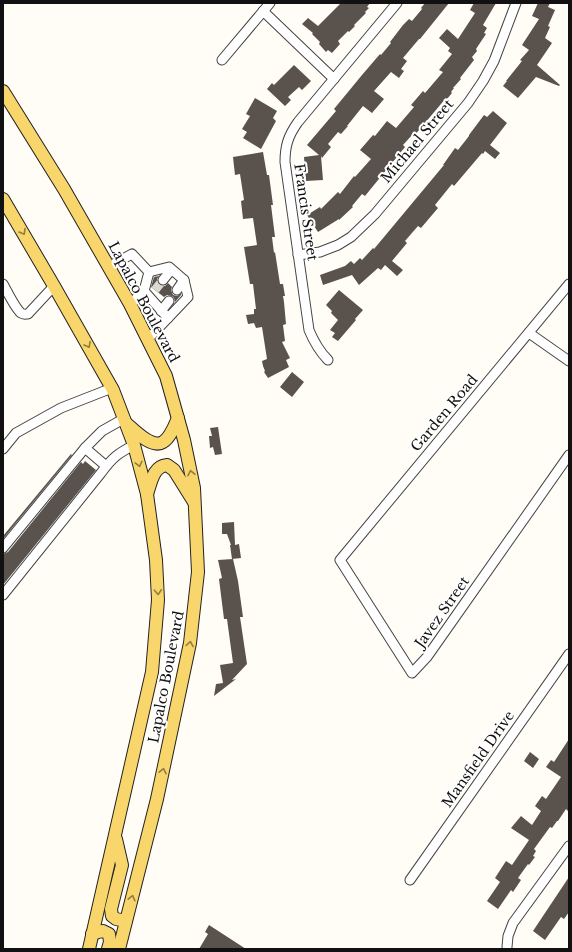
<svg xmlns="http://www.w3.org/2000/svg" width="572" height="952" font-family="'Libre Baskerville',serif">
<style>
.building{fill:#5a524d}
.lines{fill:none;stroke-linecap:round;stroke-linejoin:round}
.minor-tunnel{stroke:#dbdad3;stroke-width:9;stroke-dasharray:9 4.5;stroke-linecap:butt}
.minor-casing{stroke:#444;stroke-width:11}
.major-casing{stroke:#222;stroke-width:14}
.minor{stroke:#fff;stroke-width:9}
.major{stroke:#f9d66b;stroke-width:12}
.oneway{stroke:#917d42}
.labels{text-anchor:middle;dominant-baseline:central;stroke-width:4;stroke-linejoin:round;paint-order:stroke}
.street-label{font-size:14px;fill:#111;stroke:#fff}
</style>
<rect width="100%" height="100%" fill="#fffdf5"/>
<g class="building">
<polygon points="341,3 370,3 367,7 369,8 365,12 366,13 354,25 355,26 349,32 348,31 338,41 340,44 332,53 328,50 326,52 319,44 320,42 312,34 313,33 302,24 308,18 318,26"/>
<polygon points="425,3 449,3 420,39 419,39 403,58 407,61 401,69 404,71 399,78 391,72 374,91 384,99 372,113 363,106 347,126 348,126 341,134 338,132 328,144 331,147 322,158 321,156 323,180 306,181 304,157 319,155 307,145 336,111 334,109 362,75 380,54 381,55 391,43 390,42 403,25 409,19 412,21 422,9 421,8"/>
<polygon points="474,3 496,3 483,25 487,28 484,33 486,34 476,49 477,51 472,57 474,60 460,78 461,79 453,88 454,88 451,92 452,93 447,99 446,98 414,136 413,134 403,145 405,147 365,196 362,194 352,206 353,207 339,220 339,219 318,232 307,215 320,207 321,209 338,192 340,194 354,176 355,177 371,159 360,150 373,135 375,136 387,121 396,128 414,107 411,105 423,91 425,93 443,72 439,70 452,54 448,51 450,48 439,38 447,29 458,39 475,13 470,10"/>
<polygon points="538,3 550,3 548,7 555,10 548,26 550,27 545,38 552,43 537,65 560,85 559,86 536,77 518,98 503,86 507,81 506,81 522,61 520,60 529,50 522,45 539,19 532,16"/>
<polygon points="294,65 311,81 302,90 299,87 288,97 291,100 285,106 267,89 272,83 274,85"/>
<polygon points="255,98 277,111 273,118 276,121 261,149 243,138 247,132 242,129 250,116 246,114"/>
<polygon points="493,111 507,123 490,145 500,153 495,159 485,151 483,154 482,153 454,186 452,184 435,205 438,208 421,228 418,226 405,241 407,243 392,261 403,270 397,276 385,265 381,270 378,268 359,285 352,275 323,285 320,275 345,266 351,261 354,264 360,258 362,260 373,248 374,249 444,165 443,165 455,148 458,150 469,136 469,135 484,115 487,117"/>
<polygon points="263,152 267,175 269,175 273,205 271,205 275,237 272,237 274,253 275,252 280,284 283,284 285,296 283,296 284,302 286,324 283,325 285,341 282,342 290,358 286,360 289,367 268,378 264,372 265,371 263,366 262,361 267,359 262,327 256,328 254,323 248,324 246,315 254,314 254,309 256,309 253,284 250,284 244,247 257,245 253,218 243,219 241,201 244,200 240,174 235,175 233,157"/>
<polygon points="159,276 157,279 159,284 162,286 165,286 168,283 172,287 171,290 173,295 177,296 181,294 181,295 175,302 174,298 172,296 167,295 164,297 151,287 154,277"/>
<polygon points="339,290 363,310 355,319 356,320 338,341 332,337 335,333 330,330 338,320 331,313 332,311 326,305"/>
<polygon points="292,372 304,382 292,397 280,387"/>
<polygon points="218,427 222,454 215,455 213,447 210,448 209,436 212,436 210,428"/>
<polygon points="71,454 72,455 3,539 3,536"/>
<polygon points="85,461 96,470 3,585 3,554 8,552 81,462 83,464"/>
<polygon points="234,522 235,545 239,544 241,558 232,559 230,545 231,545 227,534 222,534 222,523"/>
<polygon points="233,559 238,581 243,617 240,617 247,664 232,680 236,679 214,696 216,684 223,683 220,665 233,663 227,619 224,619 219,579 222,578 218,560"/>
<polygon points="569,739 569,812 566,809 558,821 557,821 552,828 550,827 534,849 536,851 533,856 535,857 529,865 528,864 518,878 521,880 513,892 511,890 498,909 487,901 500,882 495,878 506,861 512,865 529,840 511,828 521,816 532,825 541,811 535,806 542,796 546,799 561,777 546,767 551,760 554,762"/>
<polygon points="530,752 539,759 533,768 524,761"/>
<polygon points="569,877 569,912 564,919 561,917 545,940 533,931"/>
<polygon points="209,925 246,949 199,949 208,934 205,932"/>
</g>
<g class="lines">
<polyline class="minor-tunnel" points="155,290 163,280"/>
<g class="minor-casing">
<g id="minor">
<polyline points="263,11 334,79"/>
<polyline points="222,60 270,3"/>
<polyline points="298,255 320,252 338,245 351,237 375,214 468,103 483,81 494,61 516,3"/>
<polyline points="108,267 132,254 149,272 169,267 184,280 188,297 148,339"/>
<polyline points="163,280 171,270"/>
<path d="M3,284C7,291 15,308 21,313C24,315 25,314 28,314L54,286"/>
<polyline points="569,284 340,560 412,673 427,657 569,455"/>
<polyline points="177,290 184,280"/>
<polyline points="144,291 168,318"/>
<polyline points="130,304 144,291 149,272"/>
<polyline points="161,311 169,301"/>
<polyline points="529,333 569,361"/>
<path d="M328,360C319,351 314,342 309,330L285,162C285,146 288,136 298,122L397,3"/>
<polyline points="3,449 16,433 61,408 112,388"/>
<polyline points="106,466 85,448 102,431 125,418"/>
<polyline points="3,548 85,448"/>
<path d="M3,595L101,473C113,457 117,454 134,445"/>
<polyline points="410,880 569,654"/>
<polyline points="507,947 508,936 513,923 569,846"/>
</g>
</g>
<g class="major-casing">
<g id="major">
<polyline points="3,91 64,189 130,304 166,376 184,440 194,488 198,572 190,643 157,799 119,949"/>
<polyline points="3,199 54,286 113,390 134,445 147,494 156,560 158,600 152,672 89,949"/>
<path d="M127,424C135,431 152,449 163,442C170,438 175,425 178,418"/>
<path d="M147,494C151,483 153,466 167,465L174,470L194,502"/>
<polyline points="116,839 122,865 111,909 112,916 116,919 126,921"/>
<polyline points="92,934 98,932 103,931 109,934 110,942 108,949"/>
</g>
</g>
<use href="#minor" class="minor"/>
<use href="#major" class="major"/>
</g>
<defs><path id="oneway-chevron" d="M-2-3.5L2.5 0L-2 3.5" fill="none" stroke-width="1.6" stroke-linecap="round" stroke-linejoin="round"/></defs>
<g class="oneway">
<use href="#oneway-chevron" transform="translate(23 232) rotate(60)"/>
<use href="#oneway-chevron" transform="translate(88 345) rotate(61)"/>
<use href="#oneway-chevron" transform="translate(139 464) rotate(76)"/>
<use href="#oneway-chevron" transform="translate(191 473) rotate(-102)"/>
<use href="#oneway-chevron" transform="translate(158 592) rotate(87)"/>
<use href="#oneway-chevron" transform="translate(190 644) rotate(-81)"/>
<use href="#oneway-chevron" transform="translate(163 771) rotate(-78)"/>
<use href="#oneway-chevron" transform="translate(132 898) rotate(-76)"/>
</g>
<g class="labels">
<g class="street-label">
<text transform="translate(417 141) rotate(-50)">Michael Street</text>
<text transform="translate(306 212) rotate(82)">Francis Street</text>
<text transform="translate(144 302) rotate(62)">Lapalco Boulevard</text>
<text transform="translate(444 413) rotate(-50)">Garden Road</text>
<text transform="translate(442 612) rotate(-55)">Javez Street</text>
<text transform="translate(166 677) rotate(-79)">Lapalco Boulevard</text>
<text transform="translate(478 759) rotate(-55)">Mansfield Drive</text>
</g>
</g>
<rect width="572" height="952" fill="none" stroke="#111111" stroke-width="8"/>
</svg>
